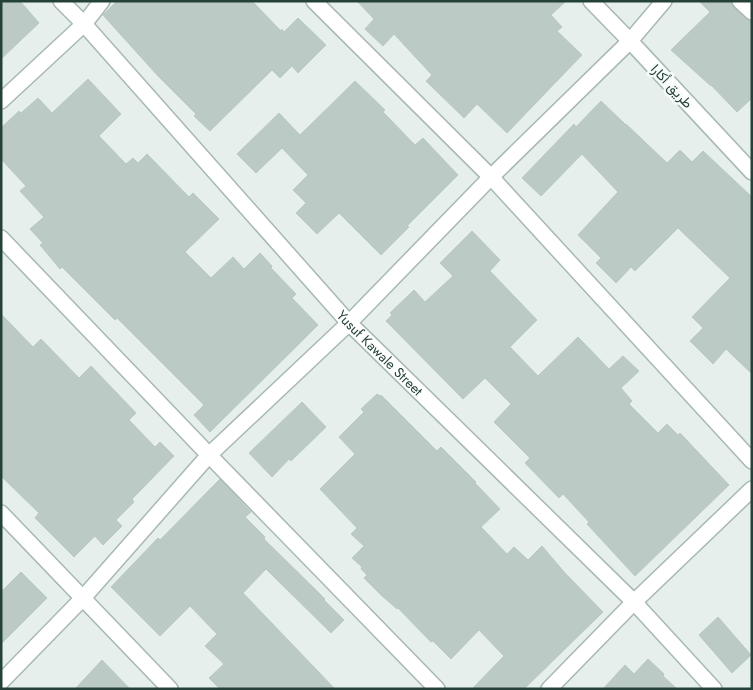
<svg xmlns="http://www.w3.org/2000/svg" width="753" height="690" font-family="Jost,Vazirmatn,sans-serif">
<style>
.building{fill:#bbcac4;stroke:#b8c9c2}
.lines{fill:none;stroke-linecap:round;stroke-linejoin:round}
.minor-casing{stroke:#a8b8b2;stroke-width:18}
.minor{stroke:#fff;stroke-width:15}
.labels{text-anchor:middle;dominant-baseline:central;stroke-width:5;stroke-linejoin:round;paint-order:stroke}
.street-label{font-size:14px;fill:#24423a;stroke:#f7fbf9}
</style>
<rect width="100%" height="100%" fill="#e6efeb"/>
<g class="building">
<polygon points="1,1 20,1 39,23 1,59"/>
<polygon points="117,1 252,1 281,31 282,29 284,32 298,18 326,45 298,73 292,66 280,78 272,70 210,131 194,116 196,114 158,76 103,15"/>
<polygon points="357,1 566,1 551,15 562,27 557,31 582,55 507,133 477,104 464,118 426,81 432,75 394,34 383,46 365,29 374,19"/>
<polygon points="699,1 731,1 734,8 746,19 752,21 752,98 737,112 711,85 711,86 671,50 710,12"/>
<polygon points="88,79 121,114 99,136 126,164 133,158 138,163 147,154 189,197 193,193 219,219 185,252 211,278 233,257 244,269 260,253 272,266 271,268 296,294 292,298 318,325 210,432 194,415 204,405 117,318 115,320 62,267 60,269 40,245 43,243 30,229 44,217 20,191 26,186 1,159 1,128 19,111 21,113 38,98 52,113"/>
<polygon points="355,81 385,110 383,112 415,145 423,138 458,175 407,226 409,227 381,255 339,213 317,234 296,213 306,203 293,190 308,175 282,148 256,173 237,154 279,113 300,135"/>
<polygon points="601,101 626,125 626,124 667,163 680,150 692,162 703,151 752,197 752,374 726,349 713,364 690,341 703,328 692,317 730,278 678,228 635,271 631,267 616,283 596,263 601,258 578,235 618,192 582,154 541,196 522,178 574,124 576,127"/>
<polygon points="472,231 500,260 490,271 537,320 510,347 538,376 578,337 609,369 623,356 639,371 621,388 632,401 629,404 658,433 667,424 678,435 680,433 729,485 635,576 587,524 589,522 563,494 559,498 525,463 530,458 494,422 511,404 485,378 463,399 386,321 392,315 390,313 414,290 425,302 453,276 440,263"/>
<polygon points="1,314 33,347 41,339 79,378 91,366 136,413 129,420 155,447 160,442 174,456 132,499 134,502 116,520 122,526 103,545 95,536 74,557 35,518 39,513 1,476"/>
<polygon points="377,394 380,396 381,395 437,451 441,447 476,482 475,483 500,509 481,527 507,554 514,547 528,560 542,546 565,573 603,612 524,689 472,689 504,656 479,630 451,659 433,641 431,642 398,608 397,609 381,595 364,578 367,575 361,569 362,567 352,558 364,546 351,534 357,528 320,489 355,454 339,437 364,412 361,409"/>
<polygon points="302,402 326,427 291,461 289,459 272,477 249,453"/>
<polygon points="220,479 251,512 245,517 265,537 264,539 325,599 324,600 344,620 331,633 266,569 243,593 335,689 220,689 209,678 224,664 205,646 217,634 190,606 160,636 111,587 158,538 160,540"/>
<polygon points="21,572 47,598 1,644 1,592"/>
<polygon points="718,617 751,655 732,673 699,635"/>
<polygon points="648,659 664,674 663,676 677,689 603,689 625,665 634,674"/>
<polygon points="102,660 130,689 75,689"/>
</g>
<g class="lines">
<g class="minor-casing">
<g id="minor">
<path id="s1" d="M61,1L84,24L349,323L634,602L714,689"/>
<polyline points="314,1 491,177 752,461"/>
<polyline points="591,1 630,41 752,172"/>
<polyline points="740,1 752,12"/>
<polyline points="1,101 84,24 102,1"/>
<polyline points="1,238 209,455 437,689"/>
<polyline points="1,513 170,689"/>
<polyline points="1,682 83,598 209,455 349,323 491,177 630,41 664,1"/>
<polyline points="549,689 634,602 752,489"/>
</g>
</g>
<use href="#minor" class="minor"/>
</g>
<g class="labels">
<g class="street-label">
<text transform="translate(672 86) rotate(47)">طريق أكارا</text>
<text stroke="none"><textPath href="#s1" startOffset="475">Yusuf Kawale Street</textPath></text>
</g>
</g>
<rect width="753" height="690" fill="none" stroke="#24423a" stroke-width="5"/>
</svg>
